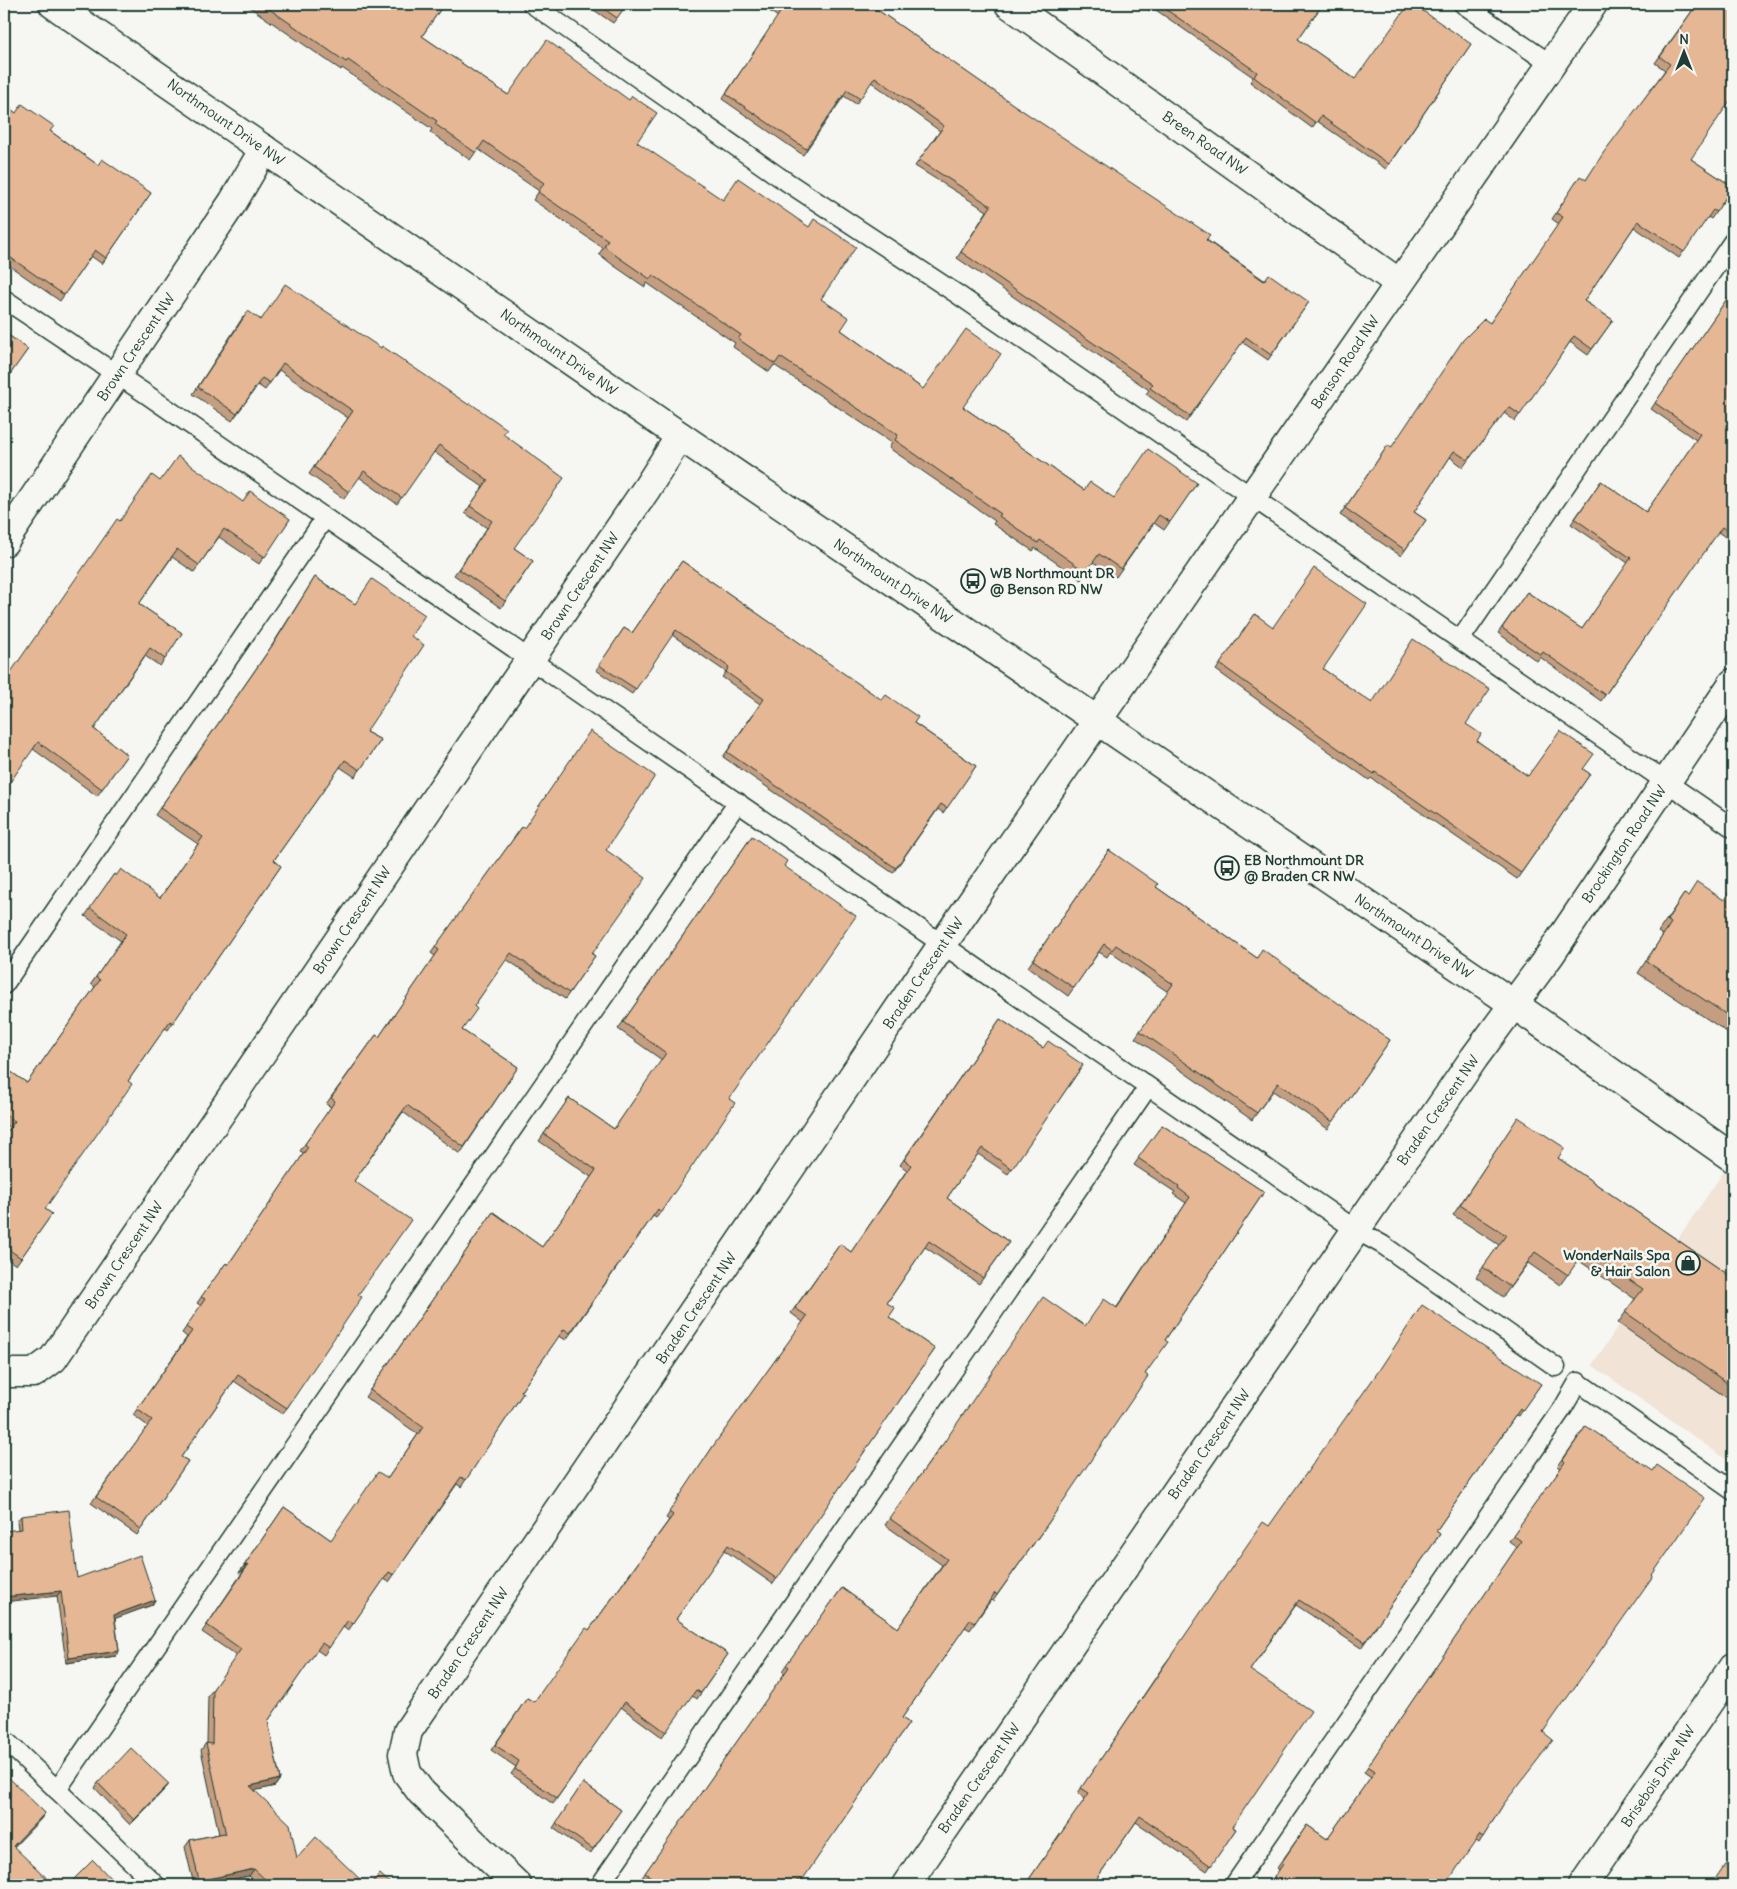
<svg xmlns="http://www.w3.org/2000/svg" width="1737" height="1889" font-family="Delius,sans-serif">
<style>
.built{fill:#f1e3d6}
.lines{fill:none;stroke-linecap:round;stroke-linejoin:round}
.lane-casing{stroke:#1f3d34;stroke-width:21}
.street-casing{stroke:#1f3d34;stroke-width:31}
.secondary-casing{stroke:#1f3d34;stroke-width:31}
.lane{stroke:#f6f6f2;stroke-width:18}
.street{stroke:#f6f6f2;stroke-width:28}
.secondary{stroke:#f6f6f2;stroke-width:28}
.wall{fill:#c59d80;stroke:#1f3d34}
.shaded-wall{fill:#a08068;stroke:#1f3d34}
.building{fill:#e5b795;stroke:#1f3d34}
.labels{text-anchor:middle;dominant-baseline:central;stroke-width:5;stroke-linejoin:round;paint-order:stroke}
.street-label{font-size:14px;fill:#1f3d34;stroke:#f6f6f2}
.poi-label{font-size:14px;font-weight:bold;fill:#1f3d34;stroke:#f6f6f2;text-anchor:start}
</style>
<rect width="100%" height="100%" fill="#f6f6f2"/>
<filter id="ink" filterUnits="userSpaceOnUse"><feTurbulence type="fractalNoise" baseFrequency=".02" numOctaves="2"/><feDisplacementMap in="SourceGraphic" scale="10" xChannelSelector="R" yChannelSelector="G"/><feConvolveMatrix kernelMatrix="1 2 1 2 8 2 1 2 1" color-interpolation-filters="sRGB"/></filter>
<g filter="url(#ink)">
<polygon class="built" points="1733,1158 1733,1464 1592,1365"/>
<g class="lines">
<g class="lane-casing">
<g id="lane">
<polyline points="532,4 778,176 957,294 1733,828"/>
<polyline points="1463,4 1552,65"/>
<polyline points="4,299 146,394 1356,1230 1383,1245 1556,1367"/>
<polyline points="1460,640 1733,241"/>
<polyline points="4,985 325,518"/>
<polyline points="4,1739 156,1885"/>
<polyline points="57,1790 738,802"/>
<polyline points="600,1885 1148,1087"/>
<polyline points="1234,1885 1563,1408 1578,1382 1733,1491"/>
</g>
</g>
<g class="street-casing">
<g id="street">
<polyline points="1009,4 1399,283"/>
<polyline points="4,542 233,202 264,149"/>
<polyline points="4,1373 34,1373 53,1359 647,488 680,436"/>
<polyline points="517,1885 421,1792 407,1773 403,1754 408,1731 942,945 1593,4"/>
<polyline points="906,1885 1474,1058 1550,955 1733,683"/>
</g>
</g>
<g class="secondary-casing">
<g id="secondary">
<polyline points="53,4 680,436 1512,1003 1733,1158"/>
<polyline points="1583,1885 1733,1667"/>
</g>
</g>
<use href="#lane" class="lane"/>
<use href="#street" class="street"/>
<use href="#secondary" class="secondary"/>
</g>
<g class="wall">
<polygon points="245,4 444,4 422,36 508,95 637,142 821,299 841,330 923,389 963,407 1084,490 1114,498 1197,483 1164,530 1154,523 1116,577 1093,562 1081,580 1035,548 1033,551 993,524 995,521 889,448 892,443 774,365 769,372 733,347 735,343 647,283 645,287 613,265 599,254 603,248 533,200 539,191 478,149 470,160 430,132 432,129 342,68 341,70"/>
<polygon points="585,4 627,4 613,23"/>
<polygon points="759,4 869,4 1264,280 1309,302 1268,360 1242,342 1186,422 1146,394 1149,390 957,258 987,211 915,166 940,131 871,82 856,104 844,96 803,155 722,99 778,17"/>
<polygon points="1139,4 1323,4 1298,39 1355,79 1471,44 1386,169 1317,121 1312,128 1250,82 1253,77 1153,8 1150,11"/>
<polygon points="1697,4 1691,159 1733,187 1711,219 1708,217 1679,258 1634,227 1584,301 1613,320 1588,355 1570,342 1515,421 1504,413 1463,467 1450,457 1414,512 1426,520 1401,556 1340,515 1388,445 1391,448 1490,323 1559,224 1552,219 1576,183 1586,180 1665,70 1655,63"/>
<polygon points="4,104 16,113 50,131 98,165 151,193 102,264 91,256 60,301 4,262"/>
<polygon points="1731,293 1733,532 1728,539 1718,532 1601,701 1540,657 1537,661 1498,633 1527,592 1582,629 1628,563 1571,524 1601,481 1646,512 1696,440 1651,409"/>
<polygon points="243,317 261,319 503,434 514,548 533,561 501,608 454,575 487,528 465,513 483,487 434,452 397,504 359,477 344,499 309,474 348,418 279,370 265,390 258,385 232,421 193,394"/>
<polygon points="4,332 28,349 5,381 4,380"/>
<polygon points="160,481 243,502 290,519 259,564 219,537 194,572 172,557 139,604 182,633 160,666 145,656 94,729 127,755 97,796 33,749 120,521"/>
<polygon points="682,561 976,766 943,813 938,809 893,873 723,757 760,704 722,677 726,672 672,635 632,694 596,670 624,628 632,633"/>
<polygon points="315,577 355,604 411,636 366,732 381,740 355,777 340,767 274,860 281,866 168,1030 165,1028 128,1081 45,1209 52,1214 16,1265 4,1257 4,1136 10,1128 4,1124 4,1067 27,1083 95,987 91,984 121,941 85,916 114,874 160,898 198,844 155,815 271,647"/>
<polygon points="1255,614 1323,669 1371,703 1466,724 1477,741 1528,776 1583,769 1590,774 1517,879 1371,778 1369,780 1216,670"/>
<polygon points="522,827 524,828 606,850 592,954 595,956 565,999 506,959 474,1006 462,1030 518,1067 460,1154 403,1112 354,1181 358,1295 287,1408 282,1414 234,1381 181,1457 188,1461 137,1535 91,1503 148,1426 133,1415 187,1337 182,1333 201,1306 197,1303 226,1263 228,1265 304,1153 300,1151 331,1107 326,1104 376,1035 379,1037 435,956 431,953"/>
<polygon points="752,836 784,866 729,1099 661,1212 656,1218 653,1216 566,1340 559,1336 521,1391 523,1393 461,1487 457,1484 389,1582 384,1579 348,1631 343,1627 324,1655 317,1650 268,1721 280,1779 275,1786 255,1790 297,1858 366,1885 259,1885 249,1876 205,1885 194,1885 185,1847 190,1840 219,1834 201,1750 206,1743 207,1744 208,1696 237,1656 202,1632 244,1570 239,1573 284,1507 331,1540 388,1478 418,1434 365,1397 493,1212 542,1247 591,1177 539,1141 569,1098 614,1129 662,1060 618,1029"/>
<polygon points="1109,850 1156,887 1257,958 1390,1040 1328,1129 1273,1091 1252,1120 1135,1038 1168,992 1110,952 1107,957 1099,952 1068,996 1028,967"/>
<polygon points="1733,886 1733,1036 1638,973 1663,935 1658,932 1684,894 1687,896 1724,900"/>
<polygon points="1000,1019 1043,1048 1083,1065 1008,1174 978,1154 947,1198 1009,1242 979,1284 925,1247 887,1303 889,1317 935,1349 773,1584 724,1550 676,1619 728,1654 697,1699 692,1695 662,1737 621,1707 553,1804 511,1774 516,1767 491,1750 527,1698 534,1702 589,1630 669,1520 666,1518 712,1448 803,1322 791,1313 840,1244 851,1252 907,1170 900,1165"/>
<polygon points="1162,1125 1264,1192 1165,1340 1145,1374 1049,1522 993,1601 991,1600 970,1630 965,1627 902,1718 909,1723 798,1885 650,1885 641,1879 785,1673 782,1671 842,1588 898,1628 942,1565 885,1525 941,1446 1085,1326 1117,1307 1186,1203 1173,1194 1175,1192 1134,1165"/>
<polygon points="1511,1128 1558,1158 1733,1278 1733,1402 1618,1323 1635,1299 1578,1260 1560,1285 1528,1263 1503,1297 1476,1277 1499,1245 1453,1215"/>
<polygon points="1541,1384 1518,1416 1516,1415 1436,1531 1440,1534 1361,1648 1296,1605 1250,1670 1232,1827 1236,1829 1207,1871 1136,1822 1095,1881 1025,1885 1085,1799 1078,1793 1164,1665 1269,1526"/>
<polygon points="1586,1426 1543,1732 1501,1808 1479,1843 1476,1841 1279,1870 1277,1868 1307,1825 1327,1839 1371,1777 1364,1772 1517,1547 1509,1541 1561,1468 1558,1466"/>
<polygon points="21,1516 77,1578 155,1600 152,1605 115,1618 119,1651 116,1656 66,1663 57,1596 18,1529 17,1521"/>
<polygon points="98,1783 169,1784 165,1789 130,1825 95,1788"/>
<polygon points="583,1783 621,1810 590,1854 553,1828"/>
</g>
<g class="shaded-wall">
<polygon points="249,1564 244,1570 239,1573 244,1566"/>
<polygon points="61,1591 57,1596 4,1602 4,1597"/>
<polygon points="155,1600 152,1605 111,1620 114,1615"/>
<polygon points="119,1651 116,1656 66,1663 69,1658"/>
<polygon points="280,1779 275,1786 245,1793 250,1786"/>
<polygon points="169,1784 165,1789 130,1825 134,1820"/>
<polygon points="45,1813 41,1819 9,1852 13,1846"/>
<polygon points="254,1869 249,1876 205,1885 196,1885 199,1881"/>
</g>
<g class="building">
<polygon points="262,4 444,4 422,36 508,95 547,40 629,100 632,96 657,113 637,142 723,200 738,178 809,227 814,219 856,247 821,299 849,318 841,330 923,389 966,329 1001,354 963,407 1084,490 1090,482 1114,498 1148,449 1197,483 1170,522 1159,515 1121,569 1099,554 1086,572 1040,540 1038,543 999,516 1001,514 895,440 898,435 780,357 775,364 738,339 741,335 653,275 650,279 618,257 604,246 608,240 538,192 544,183 484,141 476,153 435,124 437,121 348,60 346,62"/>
<polygon points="597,4 627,4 617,18"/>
<polygon points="770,4 869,4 1014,105 1210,235 1206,240 1264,281 1269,274 1309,302 1271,355 1246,337 1190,416 1150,388 1153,384 961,252 991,206 919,160 944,126 875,77 860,99 847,90 806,149 726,94 781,11"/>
<polygon points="1158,4 1323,4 1298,39 1355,79 1409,4 1413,4 1471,44 1389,164 1321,116 1316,123 1254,77 1257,72"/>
<polygon points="1697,4 1733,4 1733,96 1691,159 1733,187 1716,212 1713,210 1684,252 1638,221 1584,301 1613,320 1592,349 1574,336 1520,415 1509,407 1468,460 1454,451 1414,512 1426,520 1405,550 1345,508 1388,445 1391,448 1463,340 1484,319 1490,323 1563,217 1556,213 1580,176 1586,180 1604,152 1670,64 1660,57"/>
<polygon points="4,104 16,113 22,104 54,126 50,131 98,165 102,159 151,193 106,258 95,250 64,295 4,253"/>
<polygon points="285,284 381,348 382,346 469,405 470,403 507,429 503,434 564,478 514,548 533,561 505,601 459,569 492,521 470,506 488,480 439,445 402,498 364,471 349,492 314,467 353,411 283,363 270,383 262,378 237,414 198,387 248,311 261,320"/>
<polygon points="1731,293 1733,294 1733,532 1732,533 1722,527 1605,695 1543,652 1541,655 1502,628 1527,592 1582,629 1631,558 1575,519 1601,481 1646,512 1700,434 1655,403"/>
<polygon points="4,332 28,349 9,376 4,373"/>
<polygon points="178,456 243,502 250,491 290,519 265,557 224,529 199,565 177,549 139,604 182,633 165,659 150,648 94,729 127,755 102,789 38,742 4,791 4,682 117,519 120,521 152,475 160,481"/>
<polygon points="682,561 882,700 886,695 918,717 914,723 976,766 947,808 941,804 896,868 727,752 764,699 726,672 729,667 676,630 636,689 599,665 624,628 632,633"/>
<polygon points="1314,568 1367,604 1323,669 1372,703 1413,639 1490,689 1466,724 1481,734 1477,741 1528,776 1560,731 1594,754 1583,769 1590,774 1521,873 1375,772 1374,774 1220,664 1255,614 1273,627"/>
<polygon points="315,577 355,604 372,579 425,615 411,636 424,645 366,732 381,740 360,770 345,760 274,860 281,866 173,1023 170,1021 128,1081 132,1084 45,1209 52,1214 21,1258 4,1246 4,1136 15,1121 4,1114 4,1067 27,1083 100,980 96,977 126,934 90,908 114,874 116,876 121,869 160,898 203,837 160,808 276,640"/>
<polygon points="590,731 655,776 606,850 646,878 592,954 595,956 569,993 511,953 474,1006 477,1009 462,1030 518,1067 464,1147 407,1105 354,1181 411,1220 358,1295 362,1297 287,1408 238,1375 181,1457 188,1461 141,1529 96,1497 152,1420 137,1409 192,1331 186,1327 205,1299 201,1297 226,1263 228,1265 308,1147 305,1144 335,1101 331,1098 376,1035 379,1037 439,950 435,947 522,827 524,828"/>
<polygon points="4,829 10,833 4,843"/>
<polygon points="752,836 787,861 784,866 856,916 729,1099 735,1103 661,1212 658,1209 570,1333 564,1329 521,1391 523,1393 466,1480 461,1477 394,1575 389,1572 353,1624 348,1620 329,1648 322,1643 268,1721 280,1779 250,1786 290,1824 297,1858 316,1837 366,1885 271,1885 254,1869 199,1881 190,1840 224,1833 226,1835 206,1743 212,1744 213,1689 241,1649 207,1625 249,1564 244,1566 284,1507 331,1540 378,1472 388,1478 423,1427 370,1390 493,1212 542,1247 596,1170 544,1134 569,1098 614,1129 666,1053 623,1022"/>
<polygon points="1109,850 1158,884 1156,887 1257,958 1262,949 1390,1040 1333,1122 1278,1083 1257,1113 1140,1031 1173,984 1116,945 1112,950 1104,944 1074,988 1033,960"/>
<polygon points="1697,882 1724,900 1733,886 1733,1019 1646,961 1671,923 1667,920 1684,894 1688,896"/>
<polygon points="1000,1019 1043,1048 1048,1041 1083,1065 1012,1169 982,1148 947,1198 1009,1242 983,1278 929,1241 887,1303 895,1308 889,1317 935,1349 777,1579 728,1545 676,1619 728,1654 701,1693 696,1690 666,1732 625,1702 557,1798 515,1769 519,1761 495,1745 527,1698 534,1702 586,1628 589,1630 673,1515 669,1512 716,1442 807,1316 795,1308 840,1244 851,1252 911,1165 904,1160"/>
<polygon points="1518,1117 1565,1148 1558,1158 1733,1278 1733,1387 1625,1312 1643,1289 1585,1250 1568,1275 1535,1252 1510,1287 1483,1267 1506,1235 1460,1205"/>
<polygon points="1162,1125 1264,1192 1165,1340 1168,1342 1145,1374 1148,1376 1049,1522 997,1595 995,1593 974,1623 970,1620 902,1718 909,1723 801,1882 798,1880 794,1885 663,1885 645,1873 789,1667 786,1665 842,1588 898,1628 947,1559 889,1518 943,1444 1043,1297 1085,1326 1104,1299 1117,1308 1190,1197 1178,1188 1179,1186 1138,1158"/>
<polygon points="1422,1305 1541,1384 1522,1411 1520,1409 1436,1531 1440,1534 1365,1642 1299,1600 1250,1670 1311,1711 1232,1827 1236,1829 1211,1866 1140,1816 1095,1881 1102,1885 1025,1885 1089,1793 1081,1788 1168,1660 1263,1522 1269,1526 1378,1372"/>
<polygon points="1586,1426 1653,1471 1657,1465 1705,1498 1652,1575 1653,1576 1543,1732 1553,1740 1503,1805 1483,1837 1480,1835 1457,1868 1446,1885 1269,1885 1283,1864 1282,1862 1307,1825 1327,1839 1375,1771 1368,1766 1521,1541 1513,1535 1565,1462 1563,1460"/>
<polygon points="69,1510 77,1578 140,1555 155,1600 114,1615 119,1651 69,1658 61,1591 4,1597 4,1531 22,1529 21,1516"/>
<polygon points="131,1748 169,1784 134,1820 98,1783"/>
<polygon points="4,1773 45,1813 13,1846 54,1885 4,1885"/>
<polygon points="583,1783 621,1810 593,1849 556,1823"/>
<polygon points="1733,1853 1733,1885 1711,1885"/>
<polygon points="93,1860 117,1885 68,1885"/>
<polygon points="380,1874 392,1885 369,1885"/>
</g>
</g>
<defs>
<g id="bus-ring" transform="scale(1.25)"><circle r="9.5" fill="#f6f6f2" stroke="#1f3d34" stroke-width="1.5"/><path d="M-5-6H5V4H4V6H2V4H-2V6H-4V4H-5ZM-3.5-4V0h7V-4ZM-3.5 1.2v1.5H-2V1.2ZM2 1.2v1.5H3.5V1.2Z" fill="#1f3d34"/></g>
<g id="shop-ring" transform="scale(1.25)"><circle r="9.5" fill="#f6f6f2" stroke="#1f3d34" stroke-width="1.5"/><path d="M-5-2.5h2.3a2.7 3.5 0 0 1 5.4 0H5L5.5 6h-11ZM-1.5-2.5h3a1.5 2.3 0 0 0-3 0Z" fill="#1f3d34"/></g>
</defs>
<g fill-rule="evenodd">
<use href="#bus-ring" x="973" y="581"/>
<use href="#bus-ring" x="1227" y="868"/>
<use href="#shop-ring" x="1688" y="1263"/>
</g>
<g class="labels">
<g class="street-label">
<text transform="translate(226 122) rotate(35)">Northmount Drive NW</text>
<text transform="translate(1205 143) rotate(35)">Breen Road NW</text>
<text transform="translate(136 347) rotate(-56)">Brown Crescent NW</text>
<text transform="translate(559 352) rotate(35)">Northmount Drive NW</text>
<text transform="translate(1345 362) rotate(-56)">Benson Road NW</text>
<text transform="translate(893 581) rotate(34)">Northmount Drive NW</text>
<text transform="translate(580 586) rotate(-56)">Brown Crescent NW</text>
<text transform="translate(1624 844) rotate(-56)">Brockington Road NW</text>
<text transform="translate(352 920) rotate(-56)">Brown Crescent NW</text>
<text transform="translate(1414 936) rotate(34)">Northmount Drive NW</text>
<text transform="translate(923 973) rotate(-56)">Braden Crescent NW</text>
<text transform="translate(1438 1110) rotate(-55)">Braden Crescent NW</text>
<text transform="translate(124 1255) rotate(-56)">Brown Crescent NW</text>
<text transform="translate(696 1308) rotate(-56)">Braden Crescent NW</text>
<text transform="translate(1209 1444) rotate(-55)">Braden Crescent NW</text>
<text transform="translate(468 1643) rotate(-56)">Braden Crescent NW</text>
<text transform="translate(1658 1776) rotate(-56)">Brisebois Drive NW</text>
<text transform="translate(979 1778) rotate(-55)">Braden Crescent NW</text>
</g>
<g class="poi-label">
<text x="990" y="573">WB Northmount DR<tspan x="990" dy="16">@ Benson RD NW</tspan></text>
<text x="1244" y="860">EB Northmount DR<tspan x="1244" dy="16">@ Braden CR NW</tspan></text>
<text x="1670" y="1255" text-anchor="end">WonderNails Spa<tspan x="1670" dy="16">&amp; Hair Salon</tspan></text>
</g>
</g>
<rect width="1737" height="1889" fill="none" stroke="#f6f6f2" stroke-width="20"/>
<rect x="10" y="10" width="1717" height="1869" fill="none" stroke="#1f3d34" stroke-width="2" filter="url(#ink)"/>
<g transform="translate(1684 52)" stroke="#f6f6f2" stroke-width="4" paint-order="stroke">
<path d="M0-4L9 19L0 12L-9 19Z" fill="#1f3d34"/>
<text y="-8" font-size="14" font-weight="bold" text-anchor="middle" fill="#1f3d34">N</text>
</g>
</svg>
